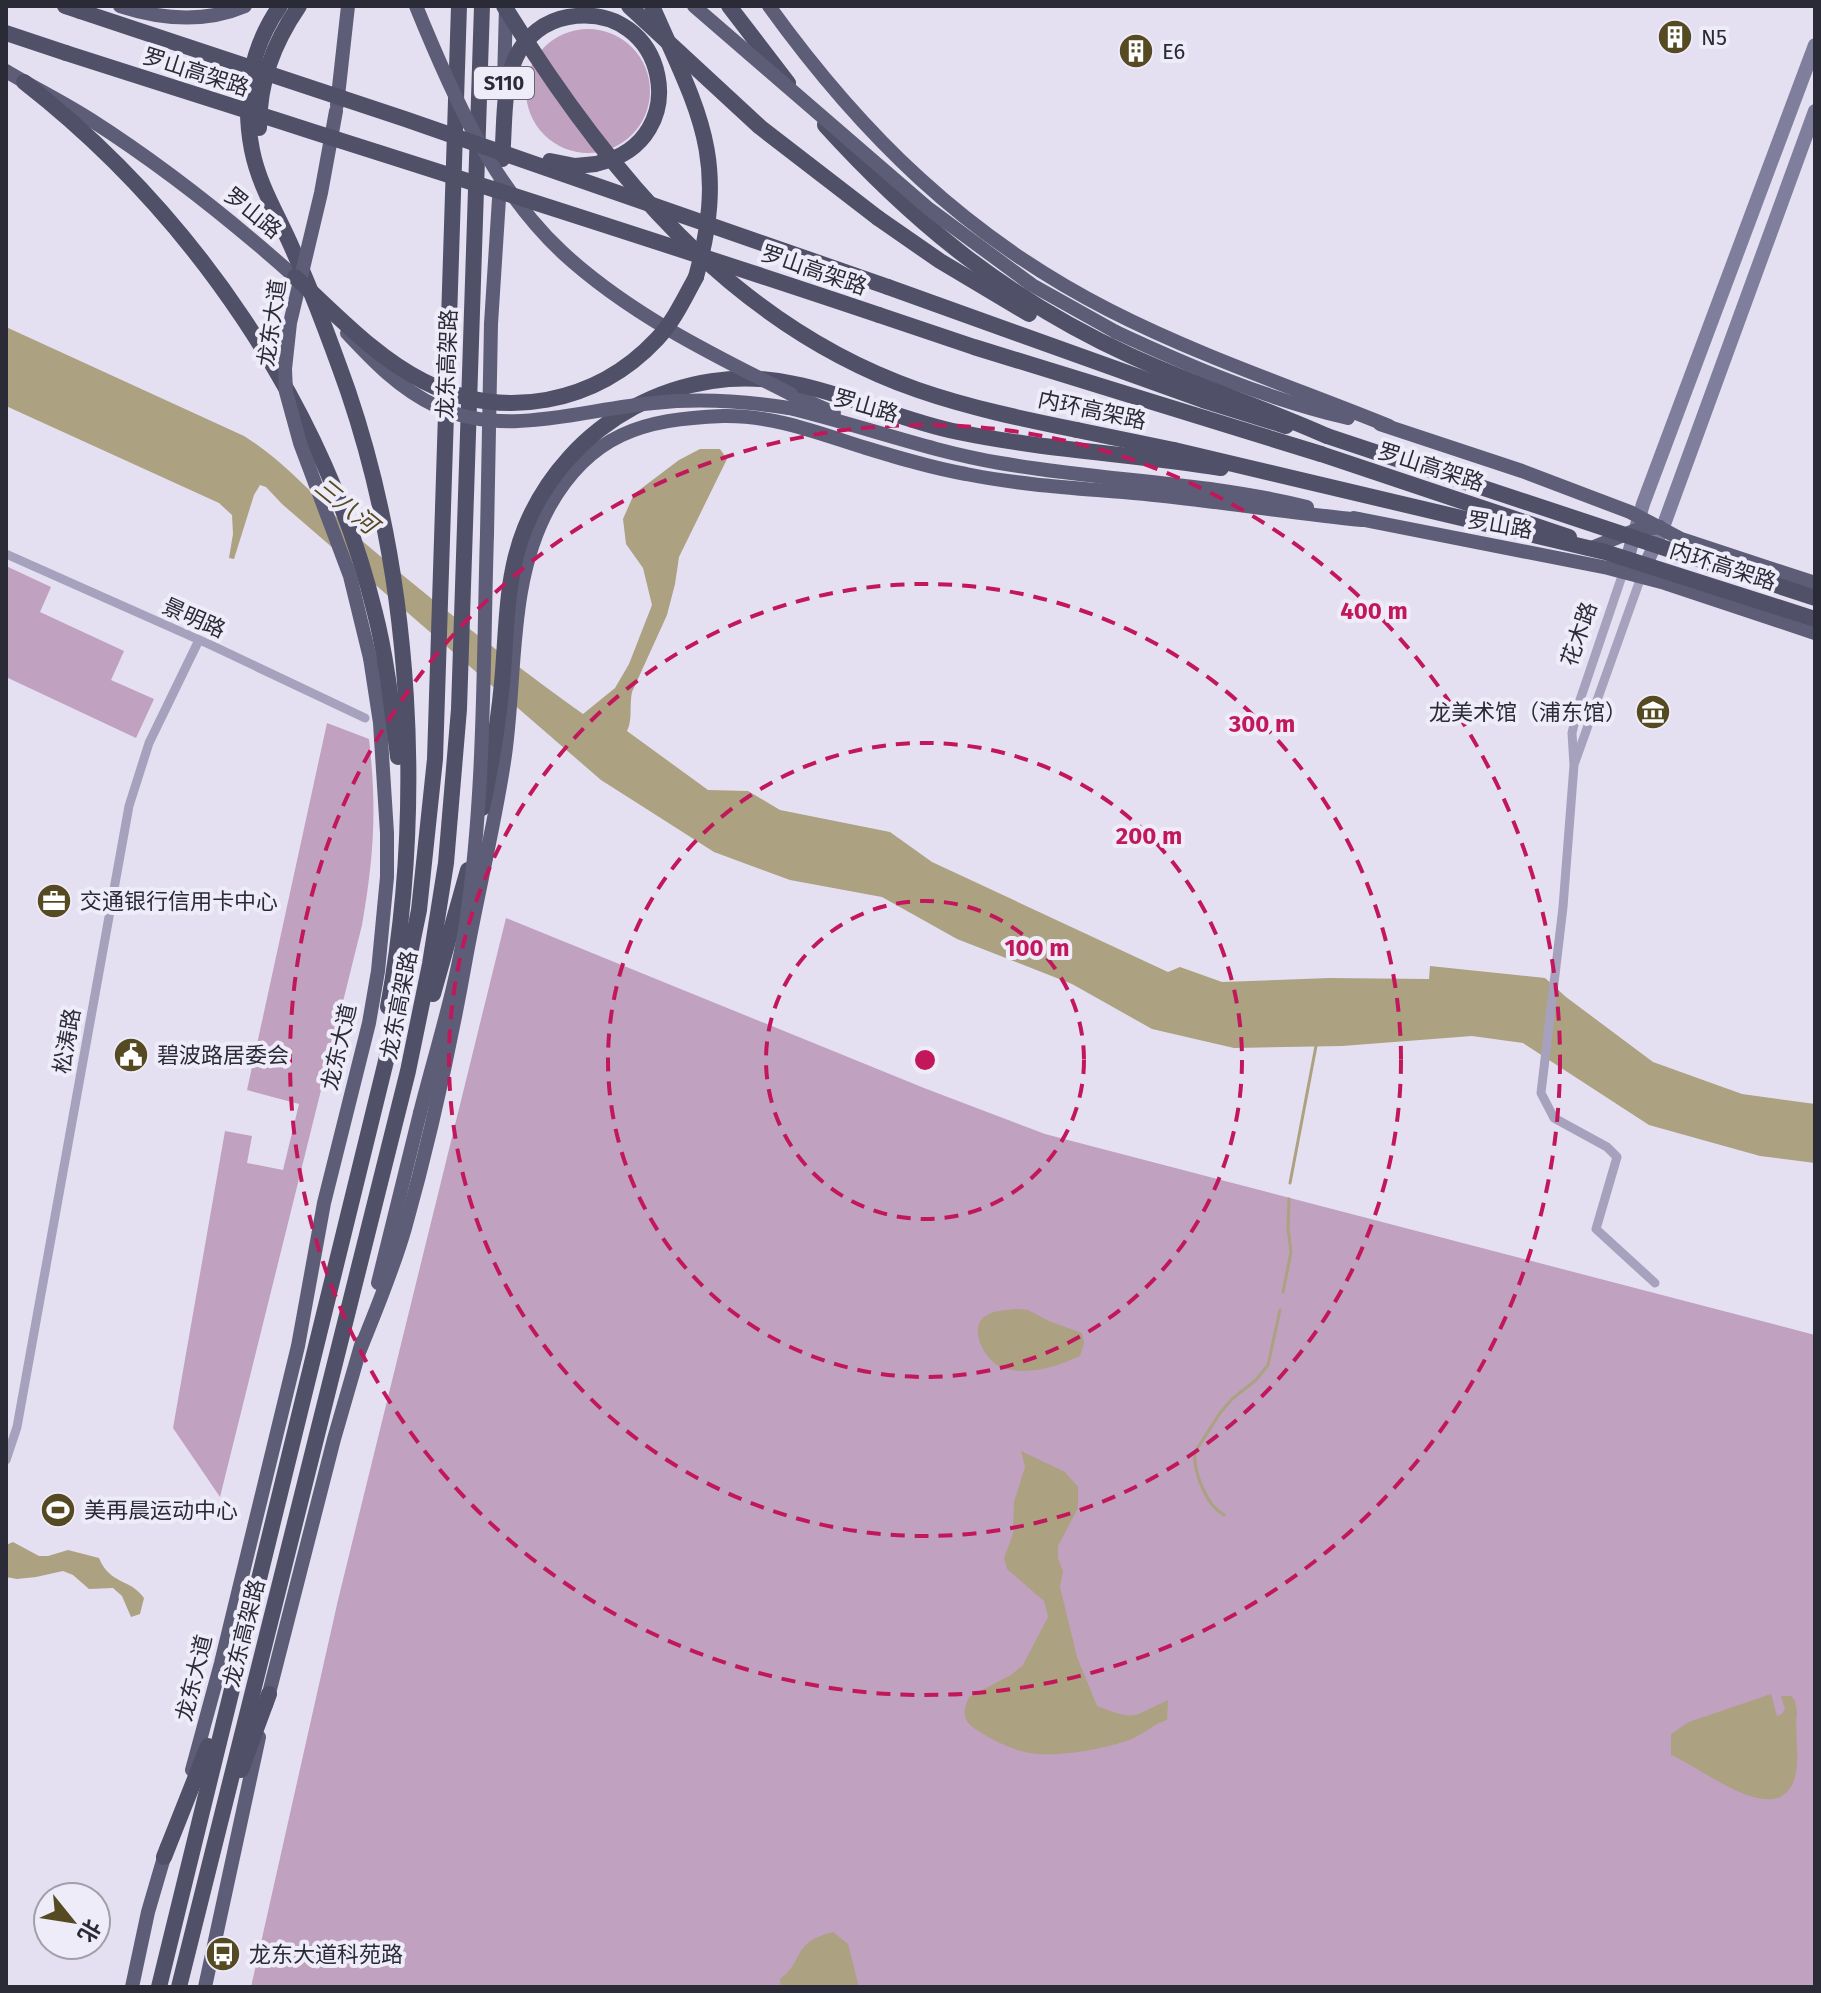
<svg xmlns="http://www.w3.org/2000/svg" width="1821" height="1993" font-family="'Fira Sans','Noto Sans SC',sans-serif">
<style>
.green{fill:#c0a1bf}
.water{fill:#aca181}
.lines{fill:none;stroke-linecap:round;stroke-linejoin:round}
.stream{stroke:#aca181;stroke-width:3}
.minor{stroke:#a6a2bd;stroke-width:9}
.secondary{stroke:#7f7e9c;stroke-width:14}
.primary{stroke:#5e5d78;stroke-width:14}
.trunk{stroke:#505068;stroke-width:16}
.primary-bridge{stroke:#5e5d78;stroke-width:14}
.trunk-bridge{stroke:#505068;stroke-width:16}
.ring{fill:none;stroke:#c2185b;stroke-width:4;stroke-dasharray:14 10}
.labels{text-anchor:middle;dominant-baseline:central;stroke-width:8;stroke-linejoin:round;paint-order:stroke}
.shield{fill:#efecf9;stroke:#666572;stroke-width:2}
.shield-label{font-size:20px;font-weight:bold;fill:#2b2b38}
.poi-label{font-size:22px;fill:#2b2b38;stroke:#efecf9;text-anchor:start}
.street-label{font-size:22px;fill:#2b2b38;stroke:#efecf9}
.water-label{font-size:24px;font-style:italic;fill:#564a23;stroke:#efecf9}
.centre{fill:#c2185b;stroke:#efecf9;stroke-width:4}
.ring-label{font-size:24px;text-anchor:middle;font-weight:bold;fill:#c2185b;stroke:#efecf9;stroke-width:8;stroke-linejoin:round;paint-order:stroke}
</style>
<rect width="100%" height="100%" fill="#e4e0f1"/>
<g class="green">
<circle cx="588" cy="91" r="62"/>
<polygon points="6,566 51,587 40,612 124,651 111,680 154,699 136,738 6,677"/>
<path d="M327,723L369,739C377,808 374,856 362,925L220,1497L173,1428L225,1131L252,1136L247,1163L283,1170L299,1104L247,1090Z"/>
<polygon points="506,918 924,1088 1045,1134 1815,1335 1815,1987 251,1987 338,1600"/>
</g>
<g class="water">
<path d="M6,327L244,436C291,465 325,510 367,545C436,604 509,661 583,714L615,688L629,664L652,605L643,568L626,544L623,519L634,494L679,460L700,449H720L727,459L679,557L675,584L667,615L632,692C629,706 633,719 627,731L708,790L748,791L780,810L890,832L932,862L1168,972L1180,967L1222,982L1329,978L1429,979L1430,966L1545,978L1566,997L1653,1062L1742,1094L1815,1104V1163L1760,1156L1649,1125L1523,1043L1472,1036L1342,1046L1234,1048L1152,1029L1072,984L957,939L882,897L790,880L714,852L601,780L282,504L266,487L260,485L254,495L234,559L229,558L233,534L232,515L219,503L6,406Z"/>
<path d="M1018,1309L1028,1310L1051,1322L1082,1333L1084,1343L1080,1356C1058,1366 1032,1375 1006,1369C987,1365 965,1328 987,1315C996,1310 1008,1310 1018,1309Z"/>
<path d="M1021,1451L1065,1472L1078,1487V1508L1058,1546V1558L1063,1572L1060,1587L1077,1657L1097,1706C1137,1722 1133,1716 1168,1700L1167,1720C1153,1724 1143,1735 1129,1740C1104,1749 1051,1759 1025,1752C1009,1748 994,1741 980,1732C964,1723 961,1714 969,1697L1011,1675L1023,1665L1048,1617L1044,1601L1007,1569L1004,1558L1013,1534L1014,1502L1025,1467Z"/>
<path d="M13,1542L39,1556H48L68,1550L99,1558C110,1585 130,1578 144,1598L140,1614L131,1617L122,1596L113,1588L89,1589L73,1575L63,1571L36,1577L17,1579L6,1577V1545Z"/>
<path d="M1771,1694L1777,1716L1782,1714L1785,1709L1781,1696H1791L1795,1701L1797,1712C1794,1734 1801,1759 1794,1780C1776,1831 1700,1766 1671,1755V1734L1689,1722Z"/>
<path d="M833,1932L848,1944L859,1987H781L780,1979C806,1960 790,1943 833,1932Z"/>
</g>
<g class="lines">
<g class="stream">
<polyline points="1290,1183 1316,1046"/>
<polyline points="1283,1292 1291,1252 1288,1228 1289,1199"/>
<path d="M1224,1515C1206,1505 1193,1471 1195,1452L1220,1413L1232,1399L1256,1380L1268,1365L1280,1310"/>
</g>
<g class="minor">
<polyline points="6,554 213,646 365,718"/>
<polyline points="1623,573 1579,703 1572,733 1574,765 1563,907 1541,1093 1554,1118 1607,1147 1617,1157 1596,1229 1655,1283"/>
<polyline points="1575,762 1641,577"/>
<polyline points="6,1460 17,1427 129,806 149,743 199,640"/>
</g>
<g class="secondary">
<polyline points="1625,567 1643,504 1815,45"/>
<polyline points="1642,573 1663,527 1815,111"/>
</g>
<g class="primary">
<path d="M120,6C160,19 205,23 245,6"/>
<path d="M769,6C862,135 966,237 1109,310C1199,356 1295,388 1389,426"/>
<path d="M6,71C34,88 63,102 91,120C163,166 231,220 295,277"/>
<polyline points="504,82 506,7"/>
<polyline points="337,105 348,6"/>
<path d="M1116,332C1191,367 1267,399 1348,418"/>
<polyline points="791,394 834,413"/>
<path d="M789,408C860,425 929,451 1000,463C1102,481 1207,482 1307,507"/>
<polyline points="1380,424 1522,471 1630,512 1681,539 1815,583"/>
<polyline points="1354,518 1608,568 1665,583 1815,633"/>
<polyline points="487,534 491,324 500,183"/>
<polyline points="1589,549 1636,530 1660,527"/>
<polyline points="378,1283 420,1113"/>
<path d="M360,1350C376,1310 393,1270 405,1228C430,1139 450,1048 466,958C478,892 494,827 504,762C517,679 507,583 549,507C590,434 643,419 723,416C773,415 818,433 866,448C899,458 932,468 966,474C1035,488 1104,489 1173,497C1236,504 1299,514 1362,520"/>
<polyline points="266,1705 334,1439 362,1342"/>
<polyline points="192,1770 221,1663 298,1346 324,1203 369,1023 378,971 387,877 387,833 380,723 370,658"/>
<polyline points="132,1987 148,1912 167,1847"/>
<polyline points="205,1987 259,1737"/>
</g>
<g class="trunk">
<polyline points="65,6 80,11"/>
<path d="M280,6C250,49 242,99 252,150C259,186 279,217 293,250C314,296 331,343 348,391C413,582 424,809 388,1007"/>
<path d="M652,6C699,113 729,157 696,277"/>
<polyline points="729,6 788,83"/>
<polyline points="6,33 66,53"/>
<path d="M24,82C192,213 324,405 375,613C387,660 392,709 398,757"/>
<path d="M825,125C914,223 1007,299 1129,355C1194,385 1262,407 1327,436"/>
<path d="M259,128C259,82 273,44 299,6"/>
<path d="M502,159C505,127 502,87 516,57C526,36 545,21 568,17C668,0 696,141 599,163"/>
<polyline points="878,218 940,261 1029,314"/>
<polyline points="888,287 1203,400 1286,426"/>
<polyline points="879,315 974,347 1321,454"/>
<polyline points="1077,430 1174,450"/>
<path d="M482,808C491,767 498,725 502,683C507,631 505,577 525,528C568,422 683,359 795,384C851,395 902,421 958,432C1044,450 1134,454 1221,468"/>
<polyline points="433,994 468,870"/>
<polyline points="241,1770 269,1694"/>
<polyline points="164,1857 208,1746"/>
<polyline points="159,1987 398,1012 419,910 435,759 459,6"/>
<polyline points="179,1987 408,1071 430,964 446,863 459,709 482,6"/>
</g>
<g class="primary-bridge">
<path d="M416,6C451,92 493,188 562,252C628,313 711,354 791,394"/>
<polyline points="694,6 929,209 1032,285 1116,332"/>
<polyline points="336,111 321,193 290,323 285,369 286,392 300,443 350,576 370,658"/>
<path d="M347,333C374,362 400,389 436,406C505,439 583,409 654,403C699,398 744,401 789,408"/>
<path d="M420,1113C436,1050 456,988 466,923C485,796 483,663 487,534"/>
</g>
<g class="trunk-bridge">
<path d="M504,6C605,169 731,325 918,390C970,408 1023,419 1077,430"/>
<polyline points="629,6 760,127 878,218"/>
<polyline points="80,11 405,119 888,287"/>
<path d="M66,53C337,140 609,224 879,315"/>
<polyline points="550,161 575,166 596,164"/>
<path d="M295,277C335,313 374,356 423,381C503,422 596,404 657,339C674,321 684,299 696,277"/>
<polyline points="1327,436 1815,598"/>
<polyline points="1174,450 1605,552 1815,619"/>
<polyline points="1321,454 1569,537"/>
</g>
</g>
<g class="ring">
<circle cx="925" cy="1060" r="159"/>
<circle cx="925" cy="1060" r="317"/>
<circle cx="925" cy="1060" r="476"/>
<circle cx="925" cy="1060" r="635"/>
</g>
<defs>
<g id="building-disc" transform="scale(1.8)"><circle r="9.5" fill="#564a23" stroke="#efecf9"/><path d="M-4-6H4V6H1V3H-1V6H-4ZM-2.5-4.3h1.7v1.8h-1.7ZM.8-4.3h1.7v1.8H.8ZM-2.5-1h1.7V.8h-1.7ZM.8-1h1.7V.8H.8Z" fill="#fff"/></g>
<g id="museum-disc" transform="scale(1.8)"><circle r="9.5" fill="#564a23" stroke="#efecf9"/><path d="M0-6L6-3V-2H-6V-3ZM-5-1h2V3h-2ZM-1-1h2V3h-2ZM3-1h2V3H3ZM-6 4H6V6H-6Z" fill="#fff"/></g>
<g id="office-disc" transform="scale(1.8)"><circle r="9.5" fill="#564a23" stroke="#efecf9"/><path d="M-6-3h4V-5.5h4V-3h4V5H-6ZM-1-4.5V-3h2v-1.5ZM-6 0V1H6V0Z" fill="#fff"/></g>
<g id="civic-disc" transform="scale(1.8)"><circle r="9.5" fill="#564a23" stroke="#efecf9"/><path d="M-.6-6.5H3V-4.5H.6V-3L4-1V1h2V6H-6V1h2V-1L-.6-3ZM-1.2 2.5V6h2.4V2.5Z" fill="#fff"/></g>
<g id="stadium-disc" transform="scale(1.8)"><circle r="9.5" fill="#564a23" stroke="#efecf9"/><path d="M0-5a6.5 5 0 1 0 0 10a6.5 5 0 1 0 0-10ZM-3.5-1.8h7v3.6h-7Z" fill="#fff"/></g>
<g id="bus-disc" transform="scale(1.8)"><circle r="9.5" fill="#564a23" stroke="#efecf9"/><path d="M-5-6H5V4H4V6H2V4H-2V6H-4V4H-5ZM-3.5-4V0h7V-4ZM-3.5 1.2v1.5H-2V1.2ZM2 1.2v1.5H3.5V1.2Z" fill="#fff"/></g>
</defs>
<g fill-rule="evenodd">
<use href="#building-disc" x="1675" y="37"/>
<use href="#building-disc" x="1136" y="51"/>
<use href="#museum-disc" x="1653" y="712"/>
<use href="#office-disc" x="54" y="901"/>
<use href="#civic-disc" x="131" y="1055"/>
<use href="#stadium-disc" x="58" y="1510"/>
<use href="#bus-disc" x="223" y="1954"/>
</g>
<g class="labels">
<rect class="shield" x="474" y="67" width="60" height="32" rx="6"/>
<g class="shield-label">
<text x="504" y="83">S110</text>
</g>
<g class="poi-label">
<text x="1701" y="37">N5</text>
<text x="1162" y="51">E6</text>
<text x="1627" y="712" text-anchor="end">龙美术馆（浦东馆）</text>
<text x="80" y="901">交通银行信用卡中心</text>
<text x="157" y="1055">碧波路居委会</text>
<text x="84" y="1510">美再晨运动中心</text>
<text x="249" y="1954">龙东大道科苑路</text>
</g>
<g class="street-label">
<text transform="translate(196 72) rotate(18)">罗山高架路</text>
<text transform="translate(253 213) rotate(39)">罗山路</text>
<text transform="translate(814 270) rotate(19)">罗山高架路</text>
<text transform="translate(272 323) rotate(-82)">龙东大道</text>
<text transform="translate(447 364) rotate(-88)">龙东高架路</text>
<text transform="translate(866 406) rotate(16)">罗山路</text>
<text transform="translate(1092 410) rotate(12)">内环高架路</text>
<text transform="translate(1431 467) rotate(18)">罗山高架路</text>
<text transform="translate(1500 525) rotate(10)">罗山路</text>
<text transform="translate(1723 566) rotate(18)">内环高架路</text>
<text transform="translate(194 618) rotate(24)">景明路</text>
<text transform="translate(1579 634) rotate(-71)">花木路</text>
<text transform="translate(399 1005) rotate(-79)">龙东高架路</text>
<text transform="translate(67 1041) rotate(-80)">松涛路</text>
<text transform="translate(339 1047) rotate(-77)">龙东大道</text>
<text transform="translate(244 1633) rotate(-76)">龙东高架路</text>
<text transform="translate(194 1678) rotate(-76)">龙东大道</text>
</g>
<g class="water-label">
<text transform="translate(346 506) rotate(39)">三八河</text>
</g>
</g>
<circle cx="925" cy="1060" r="12" class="centre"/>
<g class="ring-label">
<text x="1374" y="619">400 m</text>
<text x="1262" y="732">300 m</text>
<text x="1149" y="844">200 m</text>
<text x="1037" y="956">100 m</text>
</g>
<rect width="1821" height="1993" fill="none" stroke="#2b2b38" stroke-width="16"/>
<g transform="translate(72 1921) rotate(120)"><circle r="38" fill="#efecf9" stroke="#a19fac" stroke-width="2"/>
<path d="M0-6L14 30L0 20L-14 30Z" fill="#564a23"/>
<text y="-12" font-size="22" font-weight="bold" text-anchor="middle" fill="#2b2b38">北</text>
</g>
</svg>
